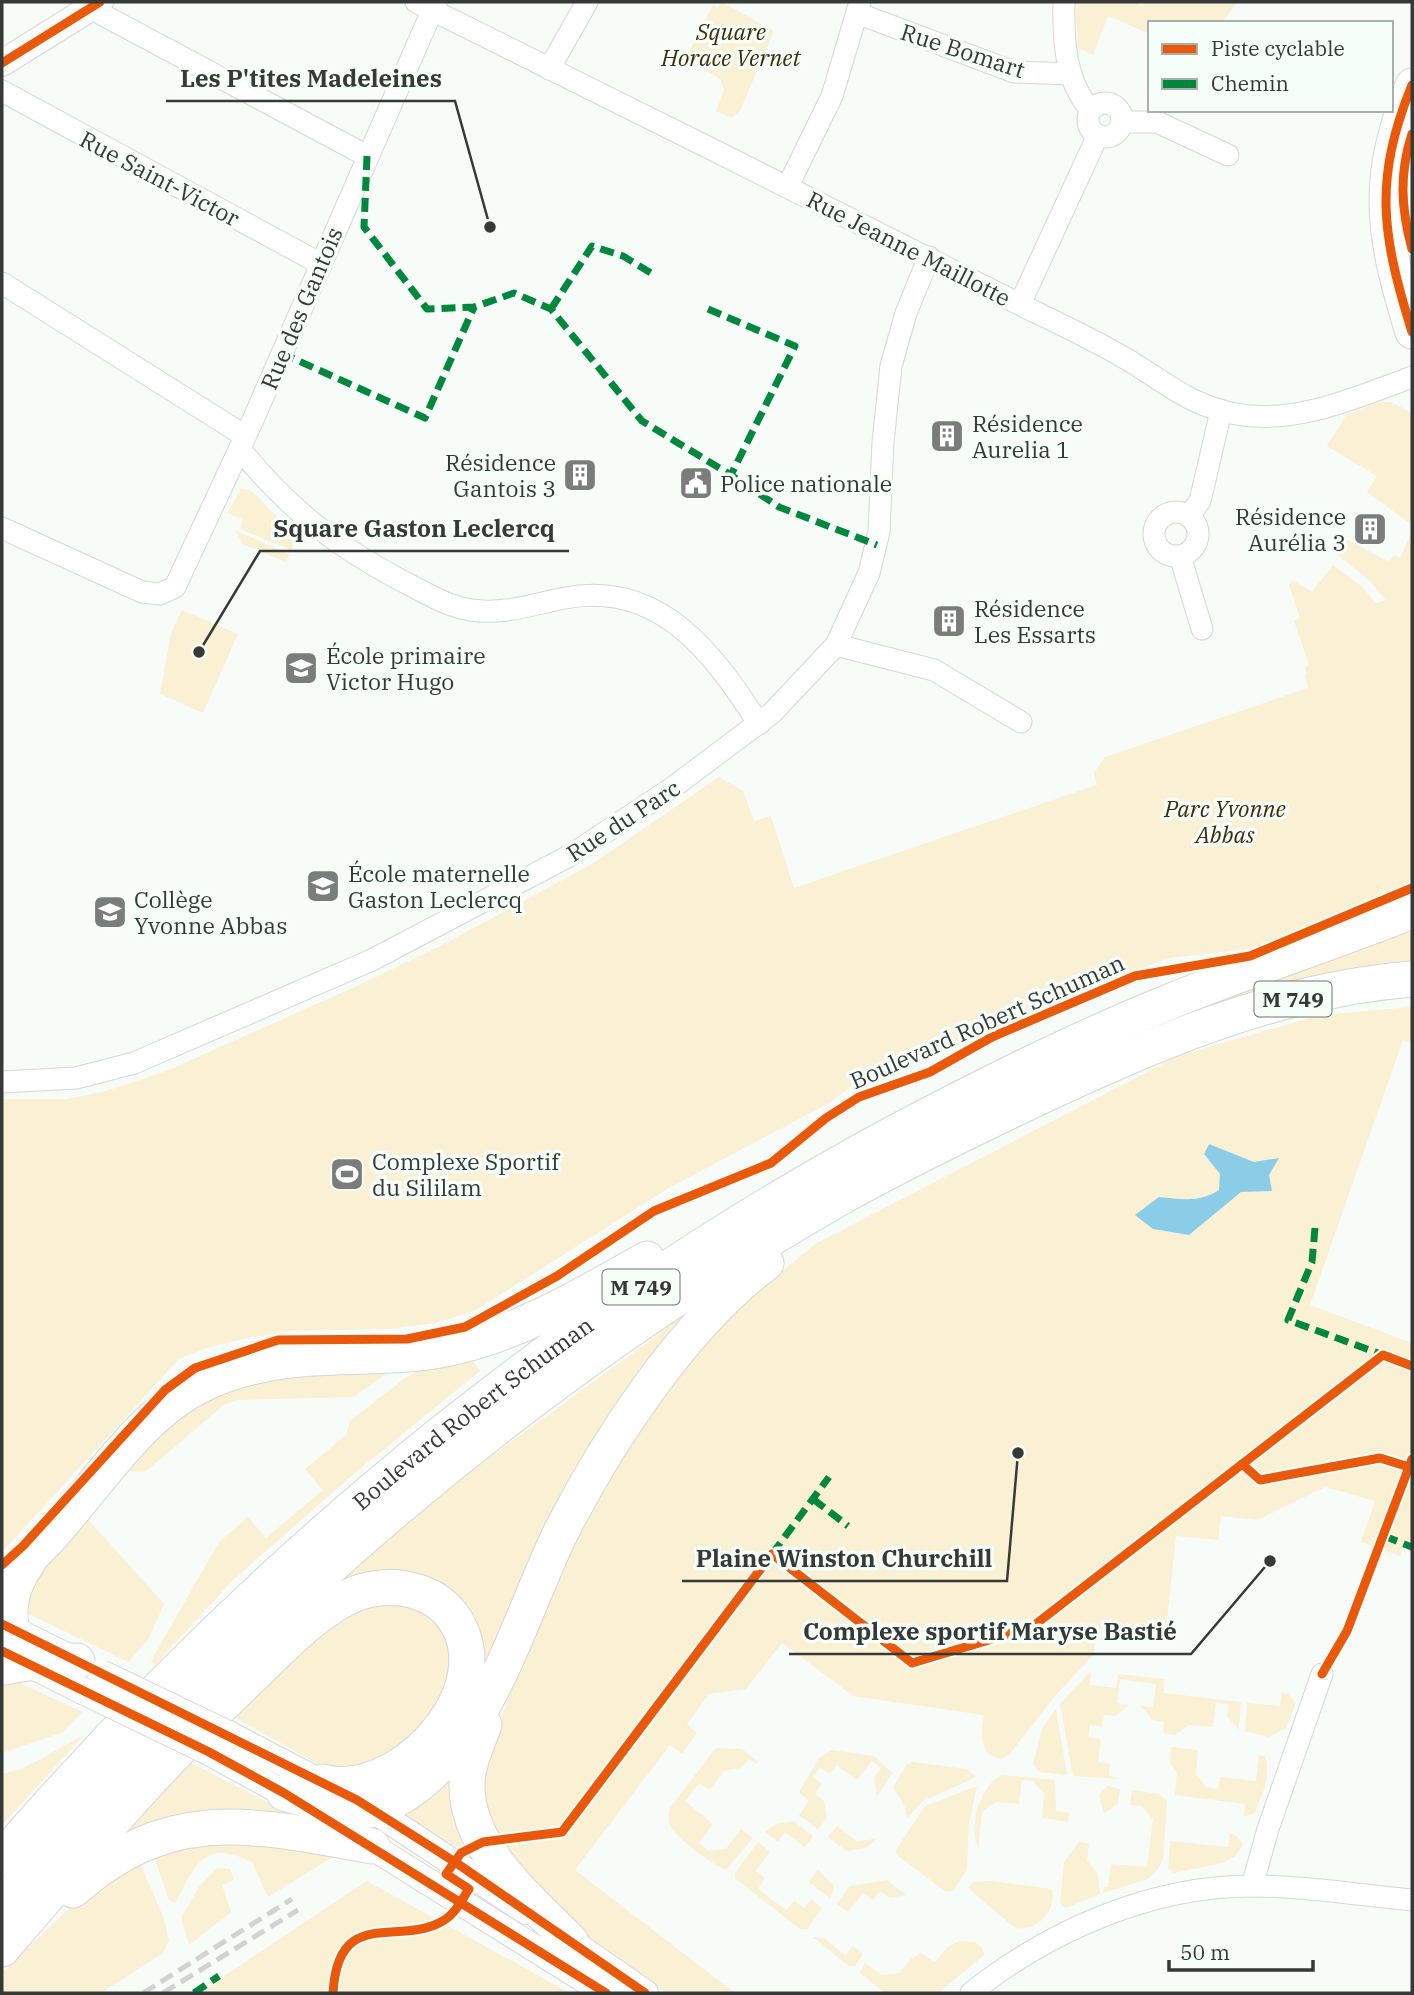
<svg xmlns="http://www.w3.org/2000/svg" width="1414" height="1995" font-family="'IBM Plex Serif',serif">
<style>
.green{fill:#faf0d3;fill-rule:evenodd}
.water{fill:#8bcce6}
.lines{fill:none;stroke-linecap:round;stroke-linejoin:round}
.minor-casing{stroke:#d4d7d5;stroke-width:23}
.tertiary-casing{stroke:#d4d7d5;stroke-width:28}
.primary-casing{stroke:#d4d7d5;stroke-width:35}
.trunk-casing{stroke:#d4d7d5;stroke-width:37}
.minor{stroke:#fefffe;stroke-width:21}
.tertiary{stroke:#fefffe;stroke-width:26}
.primary{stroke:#fefffe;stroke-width:33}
.trunk{stroke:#fefffe;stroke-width:35}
.rail{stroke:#d1d2d1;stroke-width:5;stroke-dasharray:14 7;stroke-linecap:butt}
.tertiary-bridge-casing{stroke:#d4d7d5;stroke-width:28;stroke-linecap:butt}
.tertiary-bridge{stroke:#fefffe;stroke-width:26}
.quiet{stroke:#00873e;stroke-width:7;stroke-dasharray:14 7;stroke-linecap:butt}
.cycleway-casing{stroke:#f5fef8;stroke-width:13}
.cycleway{stroke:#e8590c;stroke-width:9}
.labels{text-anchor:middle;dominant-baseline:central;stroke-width:7;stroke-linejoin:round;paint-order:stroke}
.shield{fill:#f5fef8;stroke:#6f7471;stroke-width:2}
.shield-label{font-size:21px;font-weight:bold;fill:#363937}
.park-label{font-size:23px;font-style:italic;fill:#3b2e0c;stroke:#f5fef8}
.street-label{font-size:23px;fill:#363937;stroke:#f5fef8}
.poi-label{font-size:23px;fill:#363937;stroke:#f5fef8;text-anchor:start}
.leader{fill:none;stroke:#363937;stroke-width:2.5}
.callout-dot{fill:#363937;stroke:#f5fef8;stroke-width:2.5}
.callout-label{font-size:24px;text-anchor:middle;font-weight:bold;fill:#363937;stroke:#f5fef8;stroke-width:7;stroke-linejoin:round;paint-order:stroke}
</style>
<rect width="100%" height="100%" fill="#f7fcf9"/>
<g class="green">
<polygon points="722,2 774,31 740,111 732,118 716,111 724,90 720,79 686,58 713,5 718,8"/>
<polygon points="1075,2 1136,2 1141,6 1145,2 1237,2 1222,23 1150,23 1150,34 1108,16 1093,55 1078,48"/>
<polygon points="1380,402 1391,402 1412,413 1412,525 1367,492 1377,476 1327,446 1347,414"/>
<polygon points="241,488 253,492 296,537 291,550 240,529 243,520 228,513"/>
<polygon points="235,530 289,554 286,562 243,544"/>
<polygon points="1412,531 1412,884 1250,949 1168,958 864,1077 829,1103 669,1188 476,1310 436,1323 387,1329 291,1331 248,1338 206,1348 179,1359 2,1552 2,1099 67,1099 106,1091 164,1072 366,982 446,943 592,864 719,777 743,791 754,821 771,816 794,888 1097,785 1094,773 1105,757 1308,688 1305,675 1307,674 1305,667 1309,665 1294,621 1300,618 1289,585 1292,580 1312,592 1333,565 1361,586 1376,603 1386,600 1367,578 1331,550 1339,535 1389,562 1394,555 1400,558"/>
<polygon points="182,610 238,634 203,713 160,694 171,633"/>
<polygon points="1412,931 1412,965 1231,1005 1227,991"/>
<path d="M1412,1007V1043L1403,1040L1310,1305L1412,1343V1542L1405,1540L1400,1556L1361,1542L1375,1501L1325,1487L1258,1520L1221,1516L1218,1540L1176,1536L1165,1639L1097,1629L1094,1654L1055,1696L1009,1755L1001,1759C978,1755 981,1733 984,1715L853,1696L782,1643L746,1689L709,1694L687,1724L697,1733L682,1754L670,1745L575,1870L735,1993H666L589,1937L533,1887L493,1839L476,1784L552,1584L641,1419L725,1317L817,1243L1178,1056L1320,1015ZM1209,1144L1254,1162L1272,1191L1241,1192L1189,1235L1153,1229L1159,1197C1182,1199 1199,1203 1219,1190L1221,1174L1204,1155Z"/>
<polygon points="697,1301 699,1312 481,1693 423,1757 465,1618 330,1589 471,1471 655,1337"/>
<polygon points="473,1361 480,1371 355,1473 233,1580 155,1665 151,1661 219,1542 248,1517 266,1538 323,1490 305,1469 346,1435 350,1421 405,1378 418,1371"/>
<polygon points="391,1370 354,1397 237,1400 224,1405 145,1472 117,1470 152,1431 260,1372"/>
<polygon points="83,1514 164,1604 149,1638 128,1662 27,1613 26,1592"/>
<polygon points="384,1602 420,1608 447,1633 453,1681 418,1735 365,1769 327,1769 225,1712 343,1616"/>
<polygon points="1091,1671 1090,1685 1116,1688 1118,1674 1164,1679 1164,1693 1241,1702 1239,1730 1227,1716 1228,1704 1216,1703 1213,1727 1189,1725 1175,1735 1163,1733 1164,1722 1153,1720 1141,1706 1153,1707 1156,1684 1120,1679 1117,1703 1129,1705 1115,1716 1104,1715 1102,1727 1090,1725 1088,1737 1101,1739 1098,1762 1110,1764 1109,1776 1121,1779 1073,1776 1060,1704"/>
<polygon points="11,1679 83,1712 63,1732 2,1753 2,1683"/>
<polygon points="1282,1692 1289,1695 1296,1703 1286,1728 1269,1737 1245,1731 1247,1703 1280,1706"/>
<polygon points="1056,1709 1067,1775 1039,1772 1033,1764 1042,1729"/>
<polygon points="84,1735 2,1825 2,1774 22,1769"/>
<path d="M1171,1747L1198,1750L1196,1774L1206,1787L1218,1789L1220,1777L1256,1781L1259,1755L1265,1756C1272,1776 1262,1794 1255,1813L1244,1817L1245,1804L1175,1795L1177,1772L1170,1763Z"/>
<path d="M716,1748L742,1749L758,1762L757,1764L749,1759L741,1768L724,1771L709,1790L699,1783L685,1801L713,1824L699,1843L709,1851L726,1849L741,1829L753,1838L726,1870C714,1866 675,1837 670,1825C667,1819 669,1814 670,1808Z"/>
<polygon points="832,1750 874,1756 892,1773 877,1796 874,1778 881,1768 872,1761 857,1780 837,1765 830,1774 820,1767 813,1777 822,1784 815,1794 824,1801 827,1818 818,1829 799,1815 809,1801 799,1792 819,1758"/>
<polygon points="182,1758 282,1810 274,1815 104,1854"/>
<polygon points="455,1759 467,1846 454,1846 403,1813"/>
<polygon points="913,1762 966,1769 976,1777 923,1801 907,1818 905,1807 893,1787 907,1764"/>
<path d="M1002,1775L1055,1780L1056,1811L1069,1813L1068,1822L1042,1818L1044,1794L1033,1781L1022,1780L1019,1804L995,1802L982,1812L978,1848C969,1826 979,1786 1002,1775Z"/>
<polygon points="977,1786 969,1824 967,1870 953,1891 946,1892 897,1855 896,1850 925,1806"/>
<polygon points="1107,1786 1120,1789 1118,1803 1104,1814 1099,1795"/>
<polygon points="1132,1790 1159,1794 1167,1801 1163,1859 1158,1869 1148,1879 1103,1893 1104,1887 1108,1887 1111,1864 1147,1867 1153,1819 1142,1806 1130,1805"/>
<polygon points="794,1821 813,1836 805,1847 785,1832 778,1842 765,1832 776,1824"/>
<polygon points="837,1826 856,1841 876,1839 866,1848 846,1851 828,1837"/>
<polygon points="1230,1833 1238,1837 1243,1845 1235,1856 1222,1863 1174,1873 1168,1868 1170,1841 1228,1847"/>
<path d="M232,1838L333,1857L268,1897L252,1862C203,1838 196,1865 175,1903L169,1900L152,1851Z"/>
<polygon points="758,1842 770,1852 756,1871 765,1878 758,1889 786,1910 794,1901 804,1908 811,1899 822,1908 807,1929 800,1929 735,1878 735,1873"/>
<polygon points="1079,1842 1089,1843 1087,1861 1098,1874 1100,1894 1066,1908 1060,1903 1064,1862"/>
<polygon points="139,1861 164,1919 169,1941 163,1953 101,1993 2,1993 2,1973 85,1893"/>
<polygon points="217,1868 230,1869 234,1880 222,1885 231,1912 189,1945 181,1918 199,1887"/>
<polygon points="818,1870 834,1886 830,1898 809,1882"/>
<polygon points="887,1880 906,1895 890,1898 880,1891 873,1900 863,1893 848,1912 837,1904 850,1886"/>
<polygon points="367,1881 570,1993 199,1993"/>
<path d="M991,1881L1052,1889C1057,1911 1037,1932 1015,1928L968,1888L973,1882Z"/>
<polygon points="813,1937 824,1938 845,1955 853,1946 863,1954 855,1966 849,1966"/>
<polygon points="959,1941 975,1942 983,1949 984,1955 938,1993 885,1993 860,1973 865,1963 881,1975 900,1973 912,1958 921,1953 935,1962 949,1946"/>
</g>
<path class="water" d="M1209,1144L1254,1162L1279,1158L1269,1175L1272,1191L1241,1192L1189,1235L1153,1229L1135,1215L1159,1197C1182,1199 1199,1203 1219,1190L1220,1174L1204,1154Z"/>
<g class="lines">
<g class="minor-casing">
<g id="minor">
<path d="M416,2C619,103 823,204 1025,307C1058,323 1092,339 1123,357C1163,380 1187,405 1236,414C1295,425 1358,397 1412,377"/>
<path d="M1064,2C1063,39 1065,82 1091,110"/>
<polyline points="90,8 367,156"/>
<polyline points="857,13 1014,72 1071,74"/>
<polyline points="549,69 587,2"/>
<polyline points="2,91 319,263"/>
<circle cx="1105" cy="120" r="17"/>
<polyline points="1121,122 1157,122 1228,155"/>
<polyline points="788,186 832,96 860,2"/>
<polyline points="2,283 245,436"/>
<polyline points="1020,304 1098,135"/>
<path d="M240,449C290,511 341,550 412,586C431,596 450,607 471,610C504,615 533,604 565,598C660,580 713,653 759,724"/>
<circle cx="1176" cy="534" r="22"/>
<polyline points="1189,516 1200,501 1221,411"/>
<polyline points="2,528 142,592 160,594 175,587 252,422 436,2"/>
<polyline points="1180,556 1202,629"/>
<polyline points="836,645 934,670 1021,722"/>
<polyline points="2,1082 76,1078 134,1063 372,960 571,855 672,788 772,713 836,645 869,573 879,532 883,442 891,366 906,313 929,257"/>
<polyline points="1252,1886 1268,1829 1322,1674"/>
<path d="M971,1993C1048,1931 1151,1886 1252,1886C1305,1886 1359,1895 1412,1900"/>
</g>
</g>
<g class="tertiary-casing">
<g id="tertiary">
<polyline points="2,63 100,2"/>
<polyline points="2,1624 74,1660"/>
<polyline points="29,1664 83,1691"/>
<polyline points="226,1733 372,1809 526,1911"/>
<polyline points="209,1752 298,1801"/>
<polyline points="355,1836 606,1993"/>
<polyline points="557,1932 645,1993"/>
</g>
</g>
<g class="primary-casing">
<path id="primary" d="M1412,85C1373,181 1382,235 1412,332"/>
</g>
<g class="trunk-casing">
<g id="trunk">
<path d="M2,1580C74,1531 121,1424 201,1385C288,1343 361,1366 450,1348C520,1333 585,1294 647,1259"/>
<path d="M26,1663C4,1629 4,1595 28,1562"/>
<polyline points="4,1667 26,1663 77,1661"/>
<path d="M484,1725C477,1743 468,1763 467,1782C465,1849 530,1899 571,1942"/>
<path d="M284,1793C312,1800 352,1819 381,1807C485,1762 516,1622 562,1530C608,1440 684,1324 766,1263"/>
<path id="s1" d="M2,1858C268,1551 586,1289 950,1104C1022,1067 1095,1032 1169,1002C1250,969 1332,943 1412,911"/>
<path d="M73,1890C171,1803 254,1825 372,1846"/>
<path d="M2,1905C242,1623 521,1379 843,1196C898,1165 956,1137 1012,1110C1139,1049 1271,990 1412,979"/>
<path d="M2,1949C80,1858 158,1766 245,1683C276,1654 308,1618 346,1598C367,1587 396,1584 418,1592C437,1598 452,1611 460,1629C494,1700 394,1802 323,1782"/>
</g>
</g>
<use href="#minor" class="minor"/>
<use href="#tertiary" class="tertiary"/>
<use href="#primary" class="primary"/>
<use href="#trunk" class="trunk"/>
<g class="rail">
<polyline points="143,1993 292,1899"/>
<polyline points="163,1993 298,1910"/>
</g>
<g class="tertiary-bridge-casing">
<g id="tertiary-bridge">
<polyline points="101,1673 226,1733"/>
<polyline points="83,1691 209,1752"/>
</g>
</g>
<use href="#tertiary-bridge" class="tertiary-bridge"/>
<g class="quiet">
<polyline points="367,156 364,227 427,309 474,307 514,293 551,309 642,421 731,475"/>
<polyline points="551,309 592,246 623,256 654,275"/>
<polyline points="708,309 795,346 731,475 779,507 877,545"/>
<polyline points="281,353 425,418 474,307"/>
<polyline points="1315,1228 1312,1262 1288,1320 1386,1356"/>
<polyline points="813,1499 848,1526"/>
<polyline points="1384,1536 1412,1547"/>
<polyline points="772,1554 829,1477"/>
<polyline points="194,1993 219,1976"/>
</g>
<g class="cycleway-casing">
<g id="cycleway">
<polyline points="2,63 100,2"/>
<path d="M1412,85C1373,181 1382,235 1412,332"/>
<path d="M1412,134C1399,174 1401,208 1412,249"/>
<polyline points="1242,1464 1260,1480 1380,1458 1409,1467"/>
<polyline points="2,1565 23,1546 165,1390 195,1368 278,1340 407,1339 465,1327 557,1276 654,1211 771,1163 826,1118 859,1097 930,1072 992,1037 1135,976 1250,956 1412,888"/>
<polyline points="2,1624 357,1800 455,1862 645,1993"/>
<polyline points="2,1651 209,1752 284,1793 606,1993"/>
<polyline points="1322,1674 1347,1631 1412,1459"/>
<path d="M333,1993C338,1906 397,1946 441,1922C455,1915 461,1901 469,1889L446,1874L461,1853L483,1842L562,1832L772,1554L912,1663L1032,1627L1383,1355L1412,1366"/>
</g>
</g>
<use href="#cycleway" class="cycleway"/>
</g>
<defs>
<g id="building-square" transform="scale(1.75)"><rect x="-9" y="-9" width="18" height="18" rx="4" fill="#7a7d7b" stroke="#f5fef8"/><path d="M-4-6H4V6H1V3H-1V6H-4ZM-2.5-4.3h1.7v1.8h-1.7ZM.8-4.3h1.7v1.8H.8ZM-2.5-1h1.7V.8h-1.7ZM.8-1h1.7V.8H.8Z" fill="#fff"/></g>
<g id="civic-square" transform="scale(1.75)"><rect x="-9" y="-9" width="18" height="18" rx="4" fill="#7a7d7b" stroke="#f5fef8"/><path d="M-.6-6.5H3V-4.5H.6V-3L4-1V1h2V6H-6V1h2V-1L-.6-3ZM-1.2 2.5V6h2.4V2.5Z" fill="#fff"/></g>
<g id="school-square" transform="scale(1.75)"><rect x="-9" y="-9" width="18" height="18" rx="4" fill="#7a7d7b" stroke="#f5fef8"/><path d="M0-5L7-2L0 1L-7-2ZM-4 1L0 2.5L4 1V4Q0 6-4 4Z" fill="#fff"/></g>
<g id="stadium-square" transform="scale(1.75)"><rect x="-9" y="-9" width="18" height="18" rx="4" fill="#7a7d7b" stroke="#f5fef8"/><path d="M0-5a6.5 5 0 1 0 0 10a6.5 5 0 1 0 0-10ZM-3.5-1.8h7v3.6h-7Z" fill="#fff"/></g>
</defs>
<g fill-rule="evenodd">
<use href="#building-square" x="947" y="436"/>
<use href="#building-square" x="580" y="475"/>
<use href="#civic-square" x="696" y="483"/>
<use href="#building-square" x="1370" y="529"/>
<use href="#building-square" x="949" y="621"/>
<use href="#school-square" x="301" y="668"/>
<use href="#school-square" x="323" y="886"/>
<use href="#school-square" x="110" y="912"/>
<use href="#stadium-square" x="347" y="1174"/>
</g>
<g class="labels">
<g class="shield">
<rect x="1254.5" y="981.5" width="77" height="35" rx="5"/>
<rect x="602.5" y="1269.5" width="77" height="35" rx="5"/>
</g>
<g class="shield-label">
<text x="1293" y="999">M 749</text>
<text x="641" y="1287">M 749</text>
</g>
<g class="park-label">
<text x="731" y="31">Square<tspan x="731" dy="26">Horace Vernet</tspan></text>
<text x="1225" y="808">Parc Yvonne<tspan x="1225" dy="26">Abbas</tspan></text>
</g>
<g class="street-label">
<text transform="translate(963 50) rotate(18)">Rue Bomart</text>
<text transform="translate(160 178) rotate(28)">Rue Saint-Victor</text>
<text transform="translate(909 248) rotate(27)">Rue Jeanne Maillotte</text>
<text transform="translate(301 308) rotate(-67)">Rue des Gantois</text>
<text transform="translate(623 820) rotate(-33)">Rue du Parc</text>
<text transform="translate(987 1021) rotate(-24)">Boulevard Robert Schuman</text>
<text stroke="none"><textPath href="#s1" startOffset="649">Boulevard Robert Schuman</textPath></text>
</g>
<g class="poi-label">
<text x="972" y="423">Résidence<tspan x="972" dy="26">Aurelia 1</tspan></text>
<text x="556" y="462" text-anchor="end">Résidence<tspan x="556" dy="26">Gantois 3</tspan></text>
<text x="720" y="483">Police nationale</text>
<text x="1346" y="516" text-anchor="end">Résidence<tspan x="1346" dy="26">Aurélia 3</tspan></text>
<text x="974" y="608">Résidence<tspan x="974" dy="26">Les Essarts</tspan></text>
<text x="326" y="655">École primaire<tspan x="326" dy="26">Victor Hugo</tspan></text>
<text x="348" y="873">École maternelle<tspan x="348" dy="26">Gaston Leclercq</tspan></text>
<text x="134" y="899">Collège<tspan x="134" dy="26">Yvonne Abbas</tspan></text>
<text x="372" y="1161">Complexe Sportif<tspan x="372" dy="26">du Sililam</tspan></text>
</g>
</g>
<path class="leader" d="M490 227L455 101H166M199 652L260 551H569M1018 1453L1007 1581H682M1270 1561L1191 1654H789"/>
<g class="callout-dot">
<circle cx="490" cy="227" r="7"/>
<circle cx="199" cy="652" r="7"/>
<circle cx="1018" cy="1453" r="7"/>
<circle cx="1270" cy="1561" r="7"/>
</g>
<g class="callout-label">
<text x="311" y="87">Les P'tites Madeleines</text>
<text x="414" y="537">Square Gaston Leclercq</text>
<text x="844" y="1567">Plaine Winston Churchill</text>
<text x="990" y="1640">Complexe sportif Maryse Bastié</text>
</g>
<rect width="1414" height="1995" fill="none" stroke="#363937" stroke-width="7"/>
<rect x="1148" y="21" width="245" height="91" fill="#f5fef8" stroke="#a9afab" stroke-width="2"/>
<rect x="1162" y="44" width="35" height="10" fill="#e8590c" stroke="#a9afab" stroke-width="2"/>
<text x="1211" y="56" font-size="21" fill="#363937">Piste cyclable</text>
<rect x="1162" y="79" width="35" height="10" fill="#00873e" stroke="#a9afab" stroke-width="2"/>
<text x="1211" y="91" font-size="21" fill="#363937">Chemin</text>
<path d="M1169 1960v10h144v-10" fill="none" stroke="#363937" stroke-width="3.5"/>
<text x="1180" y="1960" font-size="21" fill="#363937" stroke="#f5fef8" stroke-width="5" paint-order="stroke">50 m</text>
</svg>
